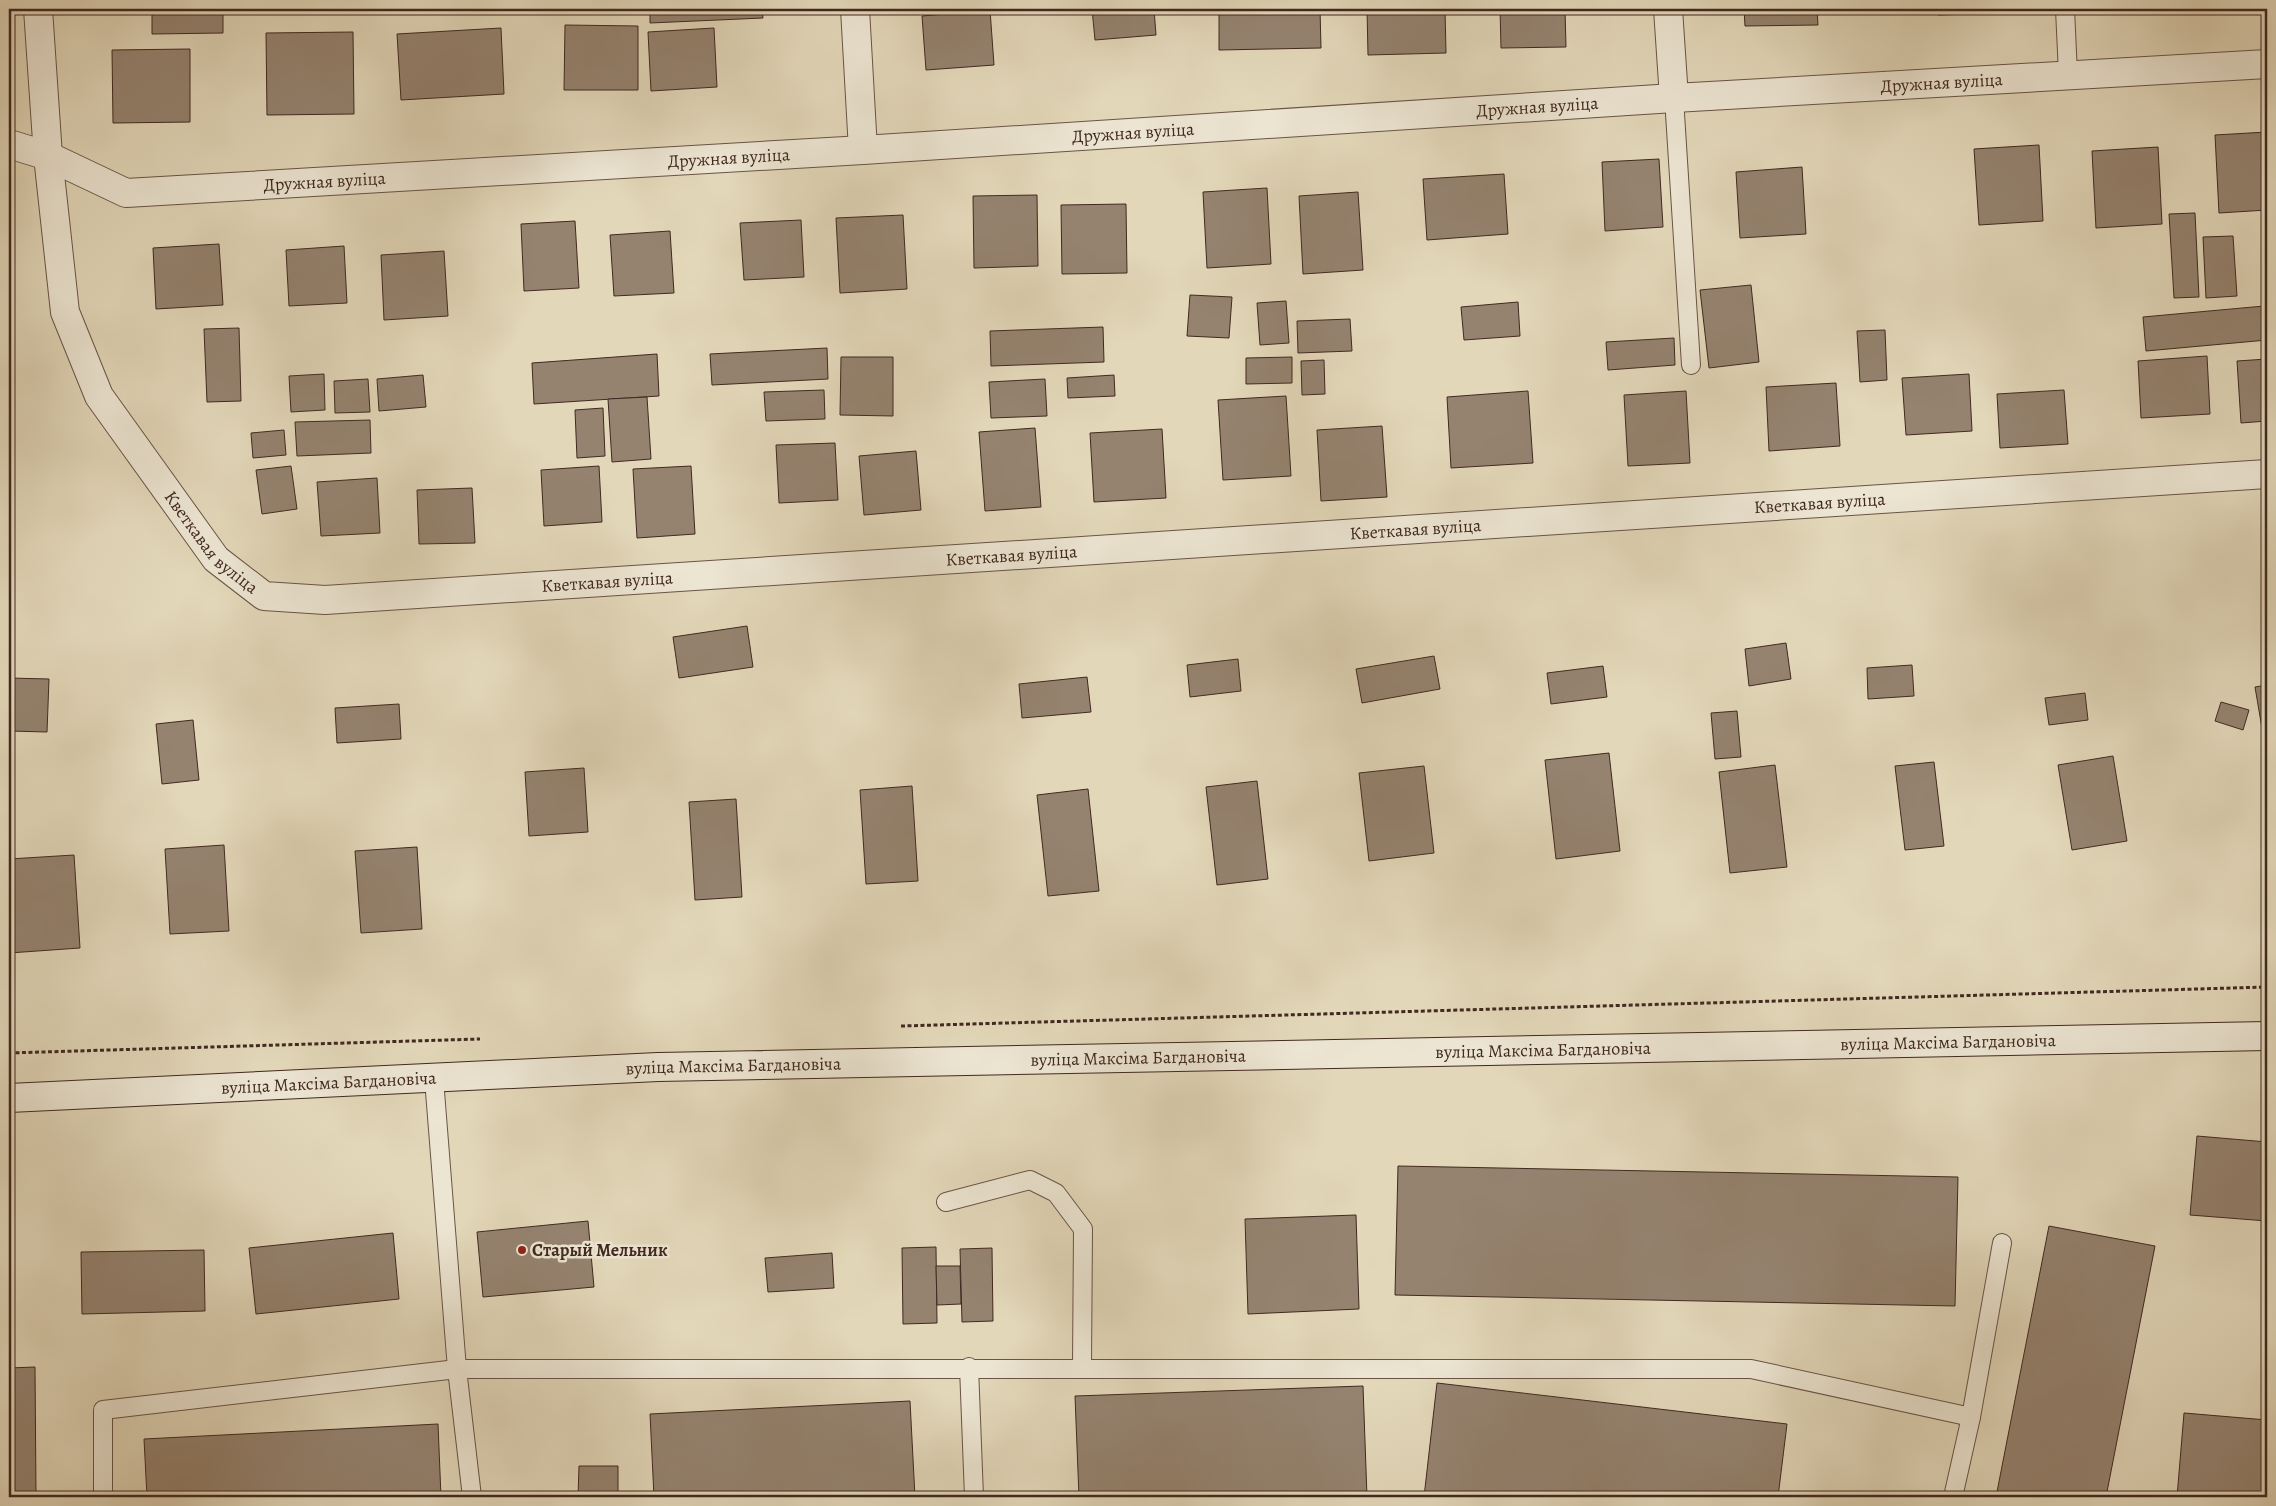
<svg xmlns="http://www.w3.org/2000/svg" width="2276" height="1506" font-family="Alegreya,serif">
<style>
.building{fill:#958370;stroke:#412920}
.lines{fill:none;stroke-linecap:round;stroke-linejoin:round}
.lane-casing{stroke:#695446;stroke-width:20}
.street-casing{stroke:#695446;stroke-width:30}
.secondary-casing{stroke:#412920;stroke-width:30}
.path{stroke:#412920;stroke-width:3;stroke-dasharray:4 2.5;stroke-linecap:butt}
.lane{stroke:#ece5d2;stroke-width:18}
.street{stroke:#ece5d2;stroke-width:28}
.secondary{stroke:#ece5d2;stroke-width:28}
.poi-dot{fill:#8f2418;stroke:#ece5d2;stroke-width:2}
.labels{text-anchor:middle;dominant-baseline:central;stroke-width:5;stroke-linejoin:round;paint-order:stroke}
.street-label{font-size:18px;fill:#412920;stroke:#ece5d2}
.poi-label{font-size:18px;font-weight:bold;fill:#412920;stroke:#ece5d2;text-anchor:start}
</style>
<rect width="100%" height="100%" fill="#e2d7b9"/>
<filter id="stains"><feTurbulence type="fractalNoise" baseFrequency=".004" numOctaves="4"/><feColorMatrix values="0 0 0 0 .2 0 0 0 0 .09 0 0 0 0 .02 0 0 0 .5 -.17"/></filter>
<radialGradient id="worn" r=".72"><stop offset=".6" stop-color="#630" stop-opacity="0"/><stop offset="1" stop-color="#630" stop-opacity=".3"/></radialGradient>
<g class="building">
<polygon points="152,9 223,9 223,33 152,34"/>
<polygon points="650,9 762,9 763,18 650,23"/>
<polygon points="1092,9 1154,9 1156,35 1095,40"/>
<polygon points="1219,9 1320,9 1321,48 1219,50"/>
<polygon points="1367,9 1445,9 1446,53 1368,55"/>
<polygon points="1500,9 1565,9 1566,47 1501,48"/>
<polygon points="1744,9 1817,9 1818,25 1745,26"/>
<polygon points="1938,9 2007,9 2007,13 1938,15"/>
<polygon points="990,10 994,65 926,70 922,16"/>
<polygon points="565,25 638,26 638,90 564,90"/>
<polygon points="501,28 504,94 401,100 397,34"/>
<polygon points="714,28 717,87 651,91 648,32"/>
<polygon points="353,32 354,114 267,115 266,33"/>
<polygon points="190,49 190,122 113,123 112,50"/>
<polygon points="2267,132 2267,210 2219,213 2215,135"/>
<polygon points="2039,145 2043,221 1979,225 1974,149"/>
<polygon points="2158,147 2162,224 2096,228 2092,151"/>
<polygon points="1659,159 1663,227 1605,231 1602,162"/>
<polygon points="1802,167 1806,234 1740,238 1736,172"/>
<polygon points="1504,174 1508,234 1427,240 1423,179"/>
<polygon points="1267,188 1271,264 1207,268 1203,192"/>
<polygon points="1358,192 1363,270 1303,274 1299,196"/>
<polygon points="1037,195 1038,266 974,268 973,196"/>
<polygon points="1126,204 1127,273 1062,274 1061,205"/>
<polygon points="2195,213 2199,297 2174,298 2169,214"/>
<polygon points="903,215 907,289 840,293 836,218"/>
<polygon points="801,220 804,277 744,280 740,223"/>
<polygon points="575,221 579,288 524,291 521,224"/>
<polygon points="670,231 674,293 614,296 610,235"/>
<polygon points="2233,236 2237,296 2206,298 2203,237"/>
<polygon points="219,244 223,305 156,309 153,248"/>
<polygon points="344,246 347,303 289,306 286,250"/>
<polygon points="444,251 448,316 384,320 381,255"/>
<polygon points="1751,285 1759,362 1709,368 1700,290"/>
<polygon points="1190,295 1232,297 1229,338 1187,336"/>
<polygon points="1286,301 1289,343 1260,345 1257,303"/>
<polygon points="1518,302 1520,336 1464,340 1461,307"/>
<polygon points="2264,306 2267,340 2146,351 2143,317"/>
<polygon points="1350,319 1352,351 1298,353 1297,321"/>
<polygon points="1103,327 1104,362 991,366 990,331"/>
<polygon points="239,328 241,401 207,402 204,329"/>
<polygon points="1885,330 1887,380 1860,382 1857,331"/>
<polygon points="1674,338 1675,365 1608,370 1606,342"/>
<polygon points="827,348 828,379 712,385 710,354"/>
<polygon points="657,354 659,396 534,404 532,363"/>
<polygon points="2207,356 2210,414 2141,418 2138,361"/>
<polygon points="841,357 893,357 893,416 840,415"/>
<polygon points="1292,357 1292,383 1246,384 1246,358"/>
<polygon points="2267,359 2267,421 2241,423 2237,361"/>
<polygon points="1324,360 1325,394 1302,395 1301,361"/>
<polygon points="324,374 325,410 291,412 289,376"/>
<polygon points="1969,374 1972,431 1906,435 1902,378"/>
<polygon points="423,375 426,407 379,411 377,379"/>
<polygon points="1114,375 1115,396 1068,398 1067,378"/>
<polygon points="368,379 370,412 335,413 334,381"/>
<polygon points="1045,379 1047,416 991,418 989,382"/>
<polygon points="1836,383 1840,446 1769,451 1766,387"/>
<polygon points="824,390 825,419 766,421 764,392"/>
<polygon points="2064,390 2068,444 2000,448 1997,394"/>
<polygon points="1528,391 1533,463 1451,468 1447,397"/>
<polygon points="1686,391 1690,463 1628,466 1624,395"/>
<polygon points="1286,396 1291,476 1223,480 1218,400"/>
<polygon points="647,397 651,459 612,462 608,399"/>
<polygon points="603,408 605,456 577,458 575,410"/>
<polygon points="370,420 371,453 297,456 295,422"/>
<polygon points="1382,426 1387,497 1321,501 1317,430"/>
<polygon points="1035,428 1041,507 985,511 979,432"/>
<polygon points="1162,429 1166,498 1094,502 1090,433"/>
<polygon points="284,430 286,455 253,458 251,433"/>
<polygon points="835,443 838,500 779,503 776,445"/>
<polygon points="916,451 921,510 864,515 859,456"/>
<polygon points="291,466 297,509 262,514 256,470"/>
<polygon points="599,466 602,522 544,526 541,470"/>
<polygon points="691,466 695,534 637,538 633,469"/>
<polygon points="377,478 380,533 321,536 317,482"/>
<polygon points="472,488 475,543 419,544 417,490"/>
<polygon points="747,626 753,667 679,678 673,637"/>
<polygon points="1786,643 1791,679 1749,686 1745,649"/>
<polygon points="1434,656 1440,689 1362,703 1356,669"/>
<polygon points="2264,656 2267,656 2267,673"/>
<polygon points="1238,659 1241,691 1190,697 1187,665"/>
<polygon points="1912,665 1914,696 1868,699 1867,668"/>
<polygon points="1603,666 1607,697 1551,704 1547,673"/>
<polygon points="1087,677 1091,712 1022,718 1019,684"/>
<polygon points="9,678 49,679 47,732 9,731"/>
<polygon points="2267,685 2267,739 2264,740 2255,687"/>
<polygon points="2085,693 2088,720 2049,725 2045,698"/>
<polygon points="2221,702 2249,710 2243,730 2215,721"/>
<polygon points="399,704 401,739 337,743 335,708"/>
<polygon points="1737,711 1741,757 1715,759 1711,713"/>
<polygon points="193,720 199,780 162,784 156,724"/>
<polygon points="1609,753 1620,851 1556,859 1545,760"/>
<polygon points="2113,756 2127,841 2072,850 2058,765"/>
<polygon points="1934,762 1944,846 1905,850 1895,766"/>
<polygon points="1775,765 1787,867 1730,873 1719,772"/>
<polygon points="1424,766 1434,853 1369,861 1359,773"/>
<polygon points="584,768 588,832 529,836 525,772"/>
<polygon points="1257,781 1268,879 1217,885 1206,787"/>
<polygon points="912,786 918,881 866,884 860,790"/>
<polygon points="1088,789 1099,891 1048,896 1037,795"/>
<polygon points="736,799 742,897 695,900 689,802"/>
<polygon points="224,845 229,931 170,934 165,849"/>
<polygon points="417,847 422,929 361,933 355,851"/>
<polygon points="74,855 80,948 9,953 9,859"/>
<polygon points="2197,1136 2267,1142 2267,1221 2190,1215"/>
<polygon points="1398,1166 1958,1177 1955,1306 1395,1295"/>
<polygon points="1356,1215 1359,1309 1248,1314 1245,1219"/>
<polygon points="588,1221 594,1287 483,1297 477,1232"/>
<polygon points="2049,1226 2155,1246 2106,1497 1996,1497"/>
<polygon points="393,1233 399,1299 256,1314 249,1248"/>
<polygon points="936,1247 937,1323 903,1324 902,1248"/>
<polygon points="992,1248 993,1321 962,1322 960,1249"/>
<polygon points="204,1250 205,1311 82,1314 81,1252"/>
<polygon points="832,1253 834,1288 768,1292 765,1258"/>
<polygon points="936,1266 960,1266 961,1304 937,1305"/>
<polygon points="35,1367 36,1497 9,1497 9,1368"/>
<polygon points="1437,1383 1787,1424 1778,1497 1424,1497"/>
<polygon points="1363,1386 1367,1497 1079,1497 1075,1396"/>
<polygon points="910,1401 915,1497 654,1497 650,1414"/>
<polygon points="2184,1413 2267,1420 2267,1497 2177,1497"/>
<polygon points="438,1424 441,1497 147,1497 144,1439"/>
<polygon points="579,1466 618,1466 618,1497 578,1497"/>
</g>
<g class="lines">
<g class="lane-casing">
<g id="lane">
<polyline points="2065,9 2068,74"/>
<polyline points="1674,98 1691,365"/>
<polyline points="434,1079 457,1369 472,1497"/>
<polyline points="946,1202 1030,1180 1056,1193 1083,1229 1082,1367"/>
<polyline points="969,1367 974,1497"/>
<polyline points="103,1497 103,1410 457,1369 1751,1369 1971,1417 2002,1243"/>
<polyline points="1953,1497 1971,1417"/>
</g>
</g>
<g class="street-casing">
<g id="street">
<path id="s1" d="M38,9L48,156L65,312L99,396L216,559L264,596L325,600L2267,474"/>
<polyline points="855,9 863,150"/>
<polyline points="1668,9 1674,98"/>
<path id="s2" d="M9,144L48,156L126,193L863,150L1674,98L2267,64"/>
</g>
</g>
<g class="secondary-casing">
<g id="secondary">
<path id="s3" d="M9,1098L658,1067L2267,1036"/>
</g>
</g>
<g class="path">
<polyline points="901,1026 2267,987"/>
<polyline points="9,1053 480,1039"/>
</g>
<use href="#lane" class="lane"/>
<use href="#street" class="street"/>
<use href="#secondary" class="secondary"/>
</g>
<circle class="poi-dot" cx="522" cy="1250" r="5"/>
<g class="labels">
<g class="street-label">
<text stroke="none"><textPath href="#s2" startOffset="1946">Дружная вуліца</textPath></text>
<text stroke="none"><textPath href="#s2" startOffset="1541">Дружная вуліца</textPath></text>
<text stroke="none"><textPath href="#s2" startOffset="1136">Дружная вуліца</textPath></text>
<text stroke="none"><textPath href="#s2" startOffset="731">Дружная вуліца</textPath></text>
<text stroke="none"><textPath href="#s2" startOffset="326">Дружная вуліца</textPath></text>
<text stroke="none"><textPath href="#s1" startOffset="2215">Кветкавая вуліца</textPath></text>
<text stroke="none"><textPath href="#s1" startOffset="1810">Кветкавая вуліца</textPath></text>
<text stroke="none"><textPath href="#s1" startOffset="580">Кветкавая вуліца</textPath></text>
<text stroke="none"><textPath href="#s1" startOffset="1405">Кветкавая вуліца</textPath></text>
<text stroke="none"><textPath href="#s1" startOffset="1000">Кветкавая вуліца</textPath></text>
<text stroke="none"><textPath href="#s3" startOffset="1940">вуліца Максіма Багдановіча</textPath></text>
<text stroke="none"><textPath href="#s3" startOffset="1535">вуліца Максіма Багдановіча</textPath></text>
<text stroke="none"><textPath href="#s3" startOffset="1130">вуліца Максіма Багдановіча</textPath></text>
<text stroke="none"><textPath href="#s3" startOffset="725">вуліца Максіма Багдановіча</textPath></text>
<text stroke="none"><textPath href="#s3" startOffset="320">вуліца Максіма Багдановіча</textPath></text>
</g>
<g class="poi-label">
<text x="532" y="1250">Старый Мельник</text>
</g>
</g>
<rect width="2276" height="1506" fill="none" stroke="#e2d7b9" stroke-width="30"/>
<rect x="10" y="10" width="2256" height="1486" fill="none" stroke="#412920" stroke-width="2.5"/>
<rect x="15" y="15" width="2246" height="1476" fill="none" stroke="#412920"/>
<rect width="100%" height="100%" filter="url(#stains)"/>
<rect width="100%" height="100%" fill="url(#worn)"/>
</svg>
